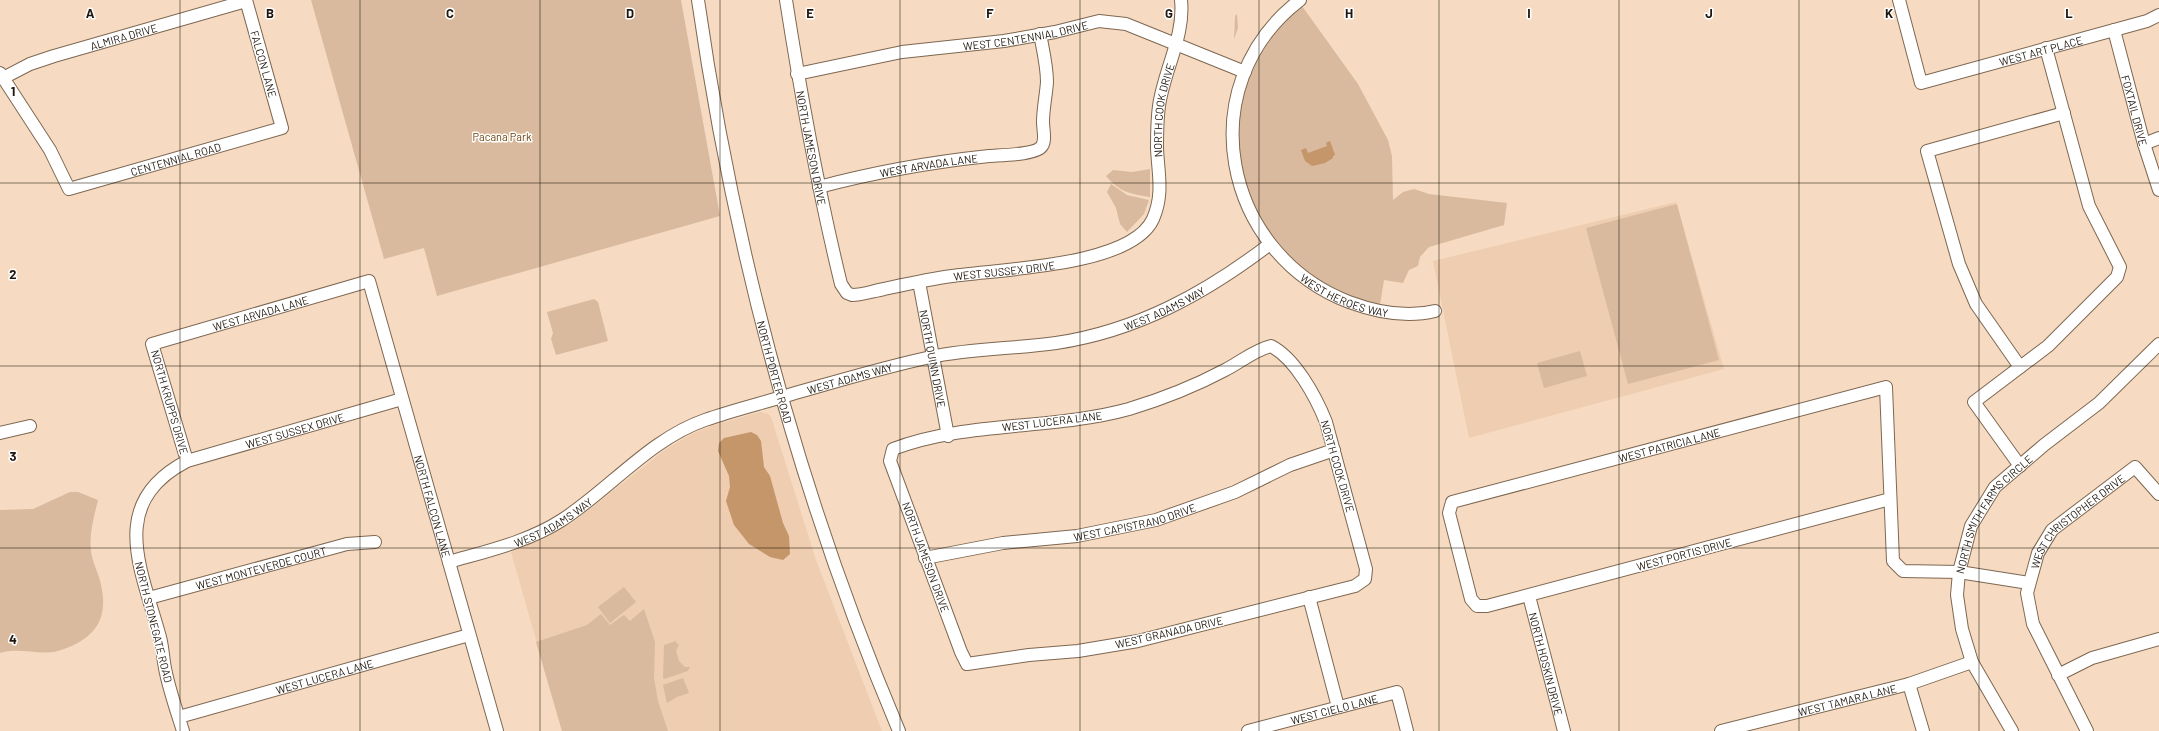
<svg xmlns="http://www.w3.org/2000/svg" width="2159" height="731" font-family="Barlow,sans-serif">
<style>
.built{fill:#eecdb0}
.green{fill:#d9ba9e}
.water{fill:#c49669}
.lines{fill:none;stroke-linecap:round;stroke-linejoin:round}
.minor-casing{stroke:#7e6751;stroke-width:14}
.minor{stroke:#fff;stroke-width:12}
.grid{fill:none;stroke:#1f160d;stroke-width:1;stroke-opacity:0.55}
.labels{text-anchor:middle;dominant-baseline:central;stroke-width:3;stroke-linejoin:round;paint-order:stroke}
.street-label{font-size:11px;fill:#1f160d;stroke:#fff}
.park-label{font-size:11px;fill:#6c4007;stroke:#fff}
.grid-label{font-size:13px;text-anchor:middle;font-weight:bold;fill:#1f160d;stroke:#fff;stroke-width:3;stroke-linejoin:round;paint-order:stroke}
</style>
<rect width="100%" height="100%" fill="#f6dbc2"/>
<g class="built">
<polygon points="1676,202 1724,369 1469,438 1433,261"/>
<polygon points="760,412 769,414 772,420 816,560 882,731 562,731 511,552 542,540 572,523 666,449 692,434 711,426"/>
</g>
<g class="green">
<polygon points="311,0 681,0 720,216 437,296 424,248 384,259"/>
<path d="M1302,6L1358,84L1388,140L1392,156L1393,200L1403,192L1414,189L1429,194L1507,203L1504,225L1429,247L1420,257L1418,266L1409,270L1403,283L1384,280L1380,305C1240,273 1185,101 1302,6Z"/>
<polygon points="1237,14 1238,28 1234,39 1235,16"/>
<path d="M1150,169V197C1131,194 1119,192 1106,176L1113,170L1132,172Z"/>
<polygon points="1111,184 1127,195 1149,200 1144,214 1127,232 1120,224 1116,208 1107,192"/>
<polygon points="1677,204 1719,360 1628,384 1586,228"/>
<polygon points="594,299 598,302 608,341 556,355 551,339 553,333 547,312"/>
<polygon points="1580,351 1587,376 1544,388 1537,363"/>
<path d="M70,492H78L98,500C94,517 89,533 91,551C92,560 96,568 99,577C111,617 97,639 58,651C39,656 19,647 0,653V510L33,509Z"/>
<polygon points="624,587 636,602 610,623 598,607"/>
<polygon points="644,609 655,642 654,678 658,701 668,731 562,731 536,642 587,625 601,614 610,625 624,615 630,621"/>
<polygon points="676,641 677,644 679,644 676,651 679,661 685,667 690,667 688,671 664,679 663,678 664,645"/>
<polygon points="683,678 689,693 677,697 667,703 663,685"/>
</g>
<g class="water">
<polygon points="1330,141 1335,155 1333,156 1333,158 1325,163 1312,166 1305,161 1301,150 1306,148 1308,153 1327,146 1326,143"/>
<polygon points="751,432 757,435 761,441 764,467 770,476 783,523 789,536 790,554 783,560 770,557 749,544 734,525 726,501 730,487 729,476 718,451 719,443 724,438"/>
</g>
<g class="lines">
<g class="minor-casing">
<g id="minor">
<path id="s1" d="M698,0C734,251 800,497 899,731"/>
<path id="s2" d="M786,0C801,96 818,190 841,284L847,293L852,295C863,295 873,291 884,289C907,284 929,279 952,276C998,269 1131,267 1153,219C1164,194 1158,173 1157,148C1157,134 1157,120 1159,106C1164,70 1185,36 1181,0"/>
<path id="s3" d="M1300,0C1189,85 1222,253 1349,302C1376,312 1407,318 1435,311"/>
<path id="s4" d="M1899,0L1921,83L2147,21L2159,15"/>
<path id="s5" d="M2114,30L2144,144L2159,190"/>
<path id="s6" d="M0,73L50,150L69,189L282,128L246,0"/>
<path id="s7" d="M797,74L902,52L1004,41L1055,32L1099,21L1126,24L1245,72"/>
<path id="s8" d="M3,78L30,64L54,56L246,1"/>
<polyline points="2144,144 2159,138"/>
<path id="s9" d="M819,187C875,172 932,162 989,156C1001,155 1036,155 1042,146C1046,140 1043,129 1043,122C1043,109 1046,96 1047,82C1047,66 1043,50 1040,34"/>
<path id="s10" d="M919,282L948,436"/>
<path d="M1271,346C1295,358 1316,397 1326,422L1366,569L1365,579L1355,586L1138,641L1078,651L1029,655L967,664L961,652L890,461L893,449C966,421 1053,430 1129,409C1162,399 1195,386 1225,370C1241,362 1254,350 1271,346Z"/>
<polyline points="2020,367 1976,304 1959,264 1927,151 2064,113"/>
<polyline points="0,433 30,426"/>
<path id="s11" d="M187,461L152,344L369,281L497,731"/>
<polyline points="2020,466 1974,402 2048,346 2117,277 2120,267 2089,206 2046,48"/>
<path id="s12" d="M1890,499L1487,606H1477L1471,599L1449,513L1452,502L1886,387L1893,561L1903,571L1959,572L2029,583"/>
<path id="s13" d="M925,558L1003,543L1077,536L1156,520L1235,492L1290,465L1334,450"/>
<path id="s14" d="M449,562C487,551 528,542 562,520C610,489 650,439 705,420C733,410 763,403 792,394C838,381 884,367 931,357C972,348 1014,349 1056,343C1137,331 1206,293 1270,244"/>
<path id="s15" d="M1529,596L1564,731"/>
<polyline points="1309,597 1338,707"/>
<path id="s16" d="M149,598L347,544L375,542"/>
<polyline points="2058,675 2092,658 2159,639"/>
<polyline points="1909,684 1923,731"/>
<path id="s17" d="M179,717L469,635"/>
<path id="s18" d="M183,731C177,712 170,692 166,673C163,661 163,648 160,637C141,568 107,503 187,461L402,399"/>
<path id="s19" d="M1248,731L1397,692L1407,731"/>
<path id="s20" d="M1721,731L1909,684L1972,662"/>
<path id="s21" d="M2012,731L1972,662L1962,629L1957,595L1959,572L1971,526L1995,487L2044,445L2099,403L2159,344"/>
<path id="s22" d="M2087,731L2033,624L2027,593L2038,553L2052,530L2135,467L2159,494"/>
</g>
</g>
<use href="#minor" class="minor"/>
</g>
<path class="grid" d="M180,0V731M360,0V731M540,0V731M720,0V731M900,0V731M1080,0V731M1259,0V731M1439,0V731M1619,0V731M1799,0V731M1979,0V731M0,183H2159M0,366H2159M0,548H2159"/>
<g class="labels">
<g class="street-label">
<text stroke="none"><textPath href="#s7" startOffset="232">WEST CENTENNIAL DRIVE</textPath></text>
<text stroke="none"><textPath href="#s8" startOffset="128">ALMIRA DRIVE</textPath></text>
<text stroke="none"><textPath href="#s4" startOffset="210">WEST ART PLACE</textPath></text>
<text transform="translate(264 64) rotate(74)">FALCON LANE</text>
<text stroke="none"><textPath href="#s2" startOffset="733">NORTH COOK DRIVE</textPath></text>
<text stroke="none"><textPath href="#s5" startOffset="83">FOXTAIL DRIVE</textPath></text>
<text stroke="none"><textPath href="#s2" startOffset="150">NORTH JAMESON DRIVE</textPath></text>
<text stroke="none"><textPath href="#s6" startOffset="246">CENTENNIAL ROAD</textPath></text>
<text stroke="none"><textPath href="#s9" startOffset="112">WEST ARVADA LANE</textPath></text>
<text stroke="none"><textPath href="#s2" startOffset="460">WEST SUSSEX DRIVE</textPath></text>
<text stroke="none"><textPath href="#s3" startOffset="366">WEST HEROES WAY</textPath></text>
<text stroke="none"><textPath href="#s14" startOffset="771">WEST ADAMS WAY</textPath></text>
<text stroke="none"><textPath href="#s11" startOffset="235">WEST ARVADA LANE</textPath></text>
<text stroke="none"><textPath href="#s10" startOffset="78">NORTH QUINN DRIVE</textPath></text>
<text stroke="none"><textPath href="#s1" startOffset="380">NORTH PORTER ROAD</textPath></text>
<text stroke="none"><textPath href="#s14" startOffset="447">WEST ADAMS WAY</textPath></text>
<text transform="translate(170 402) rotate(74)">NORTH KRUPPS DRIVE</text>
<text transform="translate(1052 421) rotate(-7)">WEST LUCERA LANE</text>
<text stroke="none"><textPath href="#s18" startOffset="409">WEST SUSSEX DRIVE</textPath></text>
<text stroke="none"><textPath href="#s12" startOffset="761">WEST PATRICIA LANE</textPath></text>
<text transform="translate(1338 466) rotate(74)">NORTH COOK DRIVE</text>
<text stroke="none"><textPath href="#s11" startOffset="582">NORTH FALCON LANE</textPath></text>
<text stroke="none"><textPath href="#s21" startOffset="241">NORTH SMITH FARMS CIRCLE</textPath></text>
<text stroke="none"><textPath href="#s14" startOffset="112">WEST ADAMS WAY</textPath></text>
<text stroke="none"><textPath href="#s13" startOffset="213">WEST CAPISTRANO DRIVE</textPath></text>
<text stroke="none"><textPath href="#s22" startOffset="243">WEST CHRISTOPHER DRIVE</textPath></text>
<text transform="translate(1684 554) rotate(-15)">WEST PORTIS DRIVE</text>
<text transform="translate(926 557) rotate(70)">NORTH JAMESON DRIVE</text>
<text stroke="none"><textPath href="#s16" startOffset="116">WEST MONTEVERDE COURT</textPath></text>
<text transform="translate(154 622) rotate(76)">NORTH STONEGATE ROAD</text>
<text transform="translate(1169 632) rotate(-13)">WEST GRANADA DRIVE</text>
<text stroke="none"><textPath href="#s15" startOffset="70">NORTH HOSKIN DRIVE</textPath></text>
<text stroke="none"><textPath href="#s17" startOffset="151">WEST LUCERA LANE</textPath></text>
<text stroke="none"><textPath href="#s20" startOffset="130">WEST TAMARA LANE</textPath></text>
<text stroke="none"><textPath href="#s19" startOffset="89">WEST CIELO LANE</textPath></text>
</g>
<g class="park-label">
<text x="502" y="136">Pacana Park</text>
</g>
</g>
<g class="grid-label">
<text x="90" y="18">A</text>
<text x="270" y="18">B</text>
<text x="450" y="18">C</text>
<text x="630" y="18">D</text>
<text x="810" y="18">E</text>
<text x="990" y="18">F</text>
<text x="1169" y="18">G</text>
<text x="1349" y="18">H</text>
<text x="1529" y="18">I</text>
<text x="1709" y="18">J</text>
<text x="1889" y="18">K</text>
<text x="2069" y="18">L</text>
<text x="13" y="96">1</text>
<text x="13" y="279">2</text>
<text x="13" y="461">3</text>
<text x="13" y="644">4</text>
</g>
</svg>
